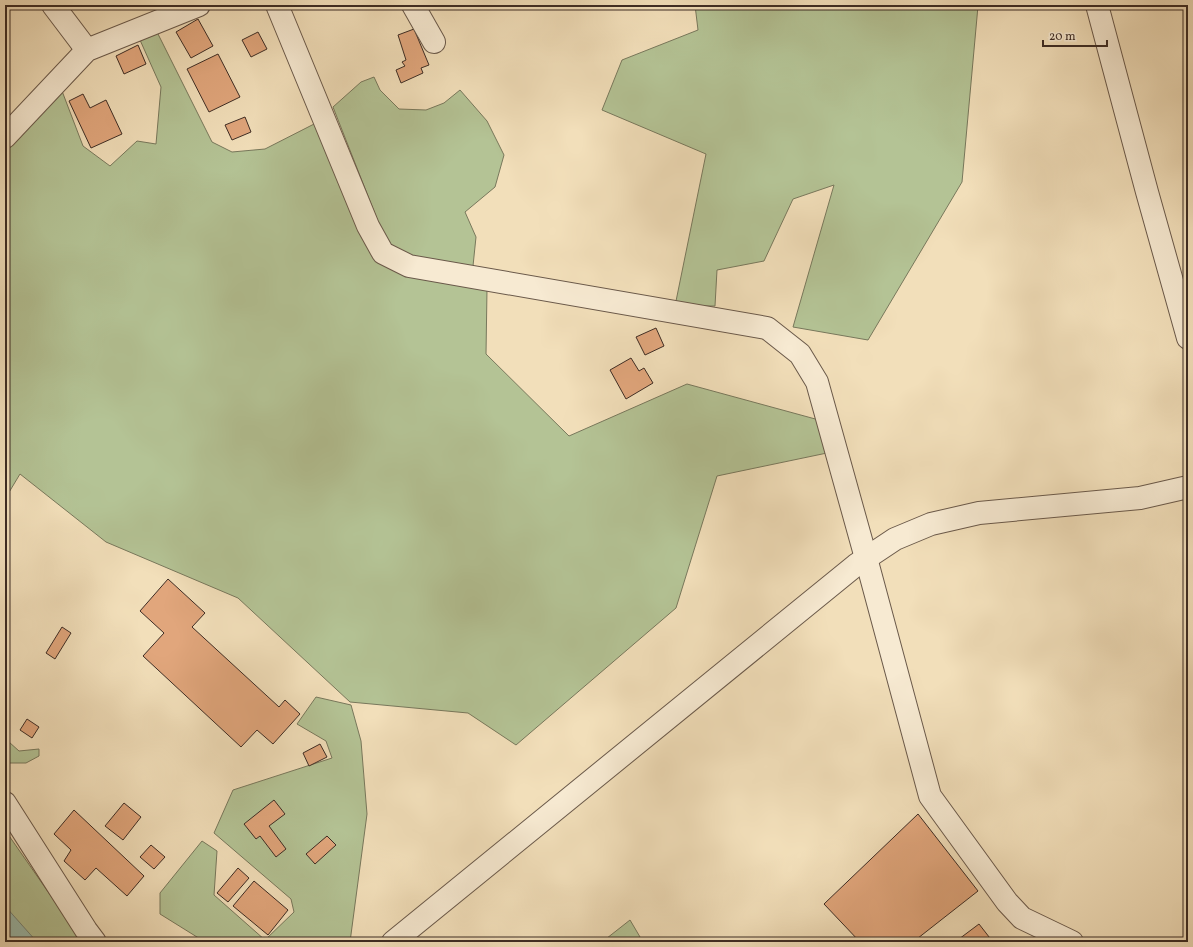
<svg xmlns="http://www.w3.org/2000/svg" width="1193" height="947" font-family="Vollkorn,serif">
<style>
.green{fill:#b4c395;stroke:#78785c}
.water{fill:#9bbdaf;stroke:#758377}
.building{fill:#e1a67c;stroke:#3d2c24}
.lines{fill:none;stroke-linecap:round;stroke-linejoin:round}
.minor-casing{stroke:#6a594a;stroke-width:24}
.minor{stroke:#f7ead2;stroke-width:22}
</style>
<rect width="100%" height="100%" fill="#f2dfba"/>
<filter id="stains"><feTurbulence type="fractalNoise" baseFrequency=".005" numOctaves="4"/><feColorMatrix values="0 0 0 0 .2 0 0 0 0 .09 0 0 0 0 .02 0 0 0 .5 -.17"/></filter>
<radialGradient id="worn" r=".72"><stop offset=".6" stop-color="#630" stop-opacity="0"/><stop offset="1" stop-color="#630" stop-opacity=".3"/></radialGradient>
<g class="green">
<polygon points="695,5 978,6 962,182 868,340 793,327 834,185 793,199 764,261 717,270 715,306 675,306 706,154 602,110 622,60 698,30"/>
<polygon points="157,32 212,142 232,152 265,149 318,122 389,265 487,289 486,354 569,436 687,384 819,420 827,453 717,476 676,608 516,745 468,713 350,702 238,598 106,542 20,474 5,499 5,145 62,91 83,146 110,166 137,141 156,144 161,87 140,40"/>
<polygon points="374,77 380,90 399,109 426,110 444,103 460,90 487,121 504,155 495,187 465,212 476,237 473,266 411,265 388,247 333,107 361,82"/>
<polygon points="316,697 351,705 361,741 367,814 350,942 205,942 160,914 160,893 202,841 217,851 214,895 265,940 294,912 291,899 214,833 233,790 332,758 326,741 297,724"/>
<polygon points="5,738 9,742 19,751 39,749 39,756 26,763 9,763 5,762"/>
<polygon points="5,830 83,942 32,942 5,910"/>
<polygon points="630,920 643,942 602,942"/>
</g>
<polygon class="water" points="5,906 37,942 5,942"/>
<g class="building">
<polygon points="198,19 213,46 191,58 176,32"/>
<polygon points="414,29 429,65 421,68 423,73 401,83 396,70 405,66 402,62 406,60 398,35"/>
<polygon points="258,32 267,49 251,57 242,40"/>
<polygon points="138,45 146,64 124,74 116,56"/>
<polygon points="218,54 240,97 209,112 187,69"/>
<polygon points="83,94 90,108 106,100 122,134 91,148 69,101"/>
<polygon points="245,117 251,132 232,140 225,125"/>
<polygon points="656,328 664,346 645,355 636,337"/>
<polygon points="631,358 639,371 644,368 653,383 626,399 610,370"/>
<polygon points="168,579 205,613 192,627 279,707 285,700 300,714 273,744 257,730 241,747 143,656 164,633 140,611"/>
<polygon points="62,627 71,633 55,659 46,653"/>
<polygon points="27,719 39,727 32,738 20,730"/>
<polygon points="320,744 327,757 309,766 303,753"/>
<polygon points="274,800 285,814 269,826 286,849 276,857 260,836 256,839 244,824"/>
<polygon points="124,803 141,817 123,840 105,826"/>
<polygon points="74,810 144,876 127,896 96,868 85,880 64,861 71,850 54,834"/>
<polygon points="918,814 978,891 913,942 860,942 824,904"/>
<polygon points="327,836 336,845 315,864 306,854"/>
<polygon points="151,845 165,857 154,869 140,857"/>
<polygon points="238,868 249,878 228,902 217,893"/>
<polygon points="254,881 288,910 268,935 233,906"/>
<polygon points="979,924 993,942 955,942"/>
</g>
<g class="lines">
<g class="minor-casing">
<g id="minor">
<polyline points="53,5 87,50"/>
<polyline points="277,5 368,226 383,253 409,266 767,328 800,354 817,382 866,558 930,796 1007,902 1022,918 1072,942"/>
<polyline points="413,5 434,42"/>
<polyline points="1097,5 1147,192 1188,338"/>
<polyline points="5,137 87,50 199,5"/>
<polyline points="5,803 86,930 95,942"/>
<polyline points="393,942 856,565 895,539 931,524 979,513 1140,498 1188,487"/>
</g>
</g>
<use href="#minor" class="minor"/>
</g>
<rect width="1193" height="947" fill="none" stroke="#f2dfba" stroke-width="20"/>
<rect x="6" y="6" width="1181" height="935" fill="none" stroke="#3d2c24" stroke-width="2"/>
<rect x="10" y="10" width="1173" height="927" fill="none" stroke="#3d2c24"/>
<path d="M1043 40v6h64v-6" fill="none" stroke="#3d2c24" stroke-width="2"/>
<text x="1049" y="40" font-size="12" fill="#3d2c24" stroke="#f7ead2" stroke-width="3" paint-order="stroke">20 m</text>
<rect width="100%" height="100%" filter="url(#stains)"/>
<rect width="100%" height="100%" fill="url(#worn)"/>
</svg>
